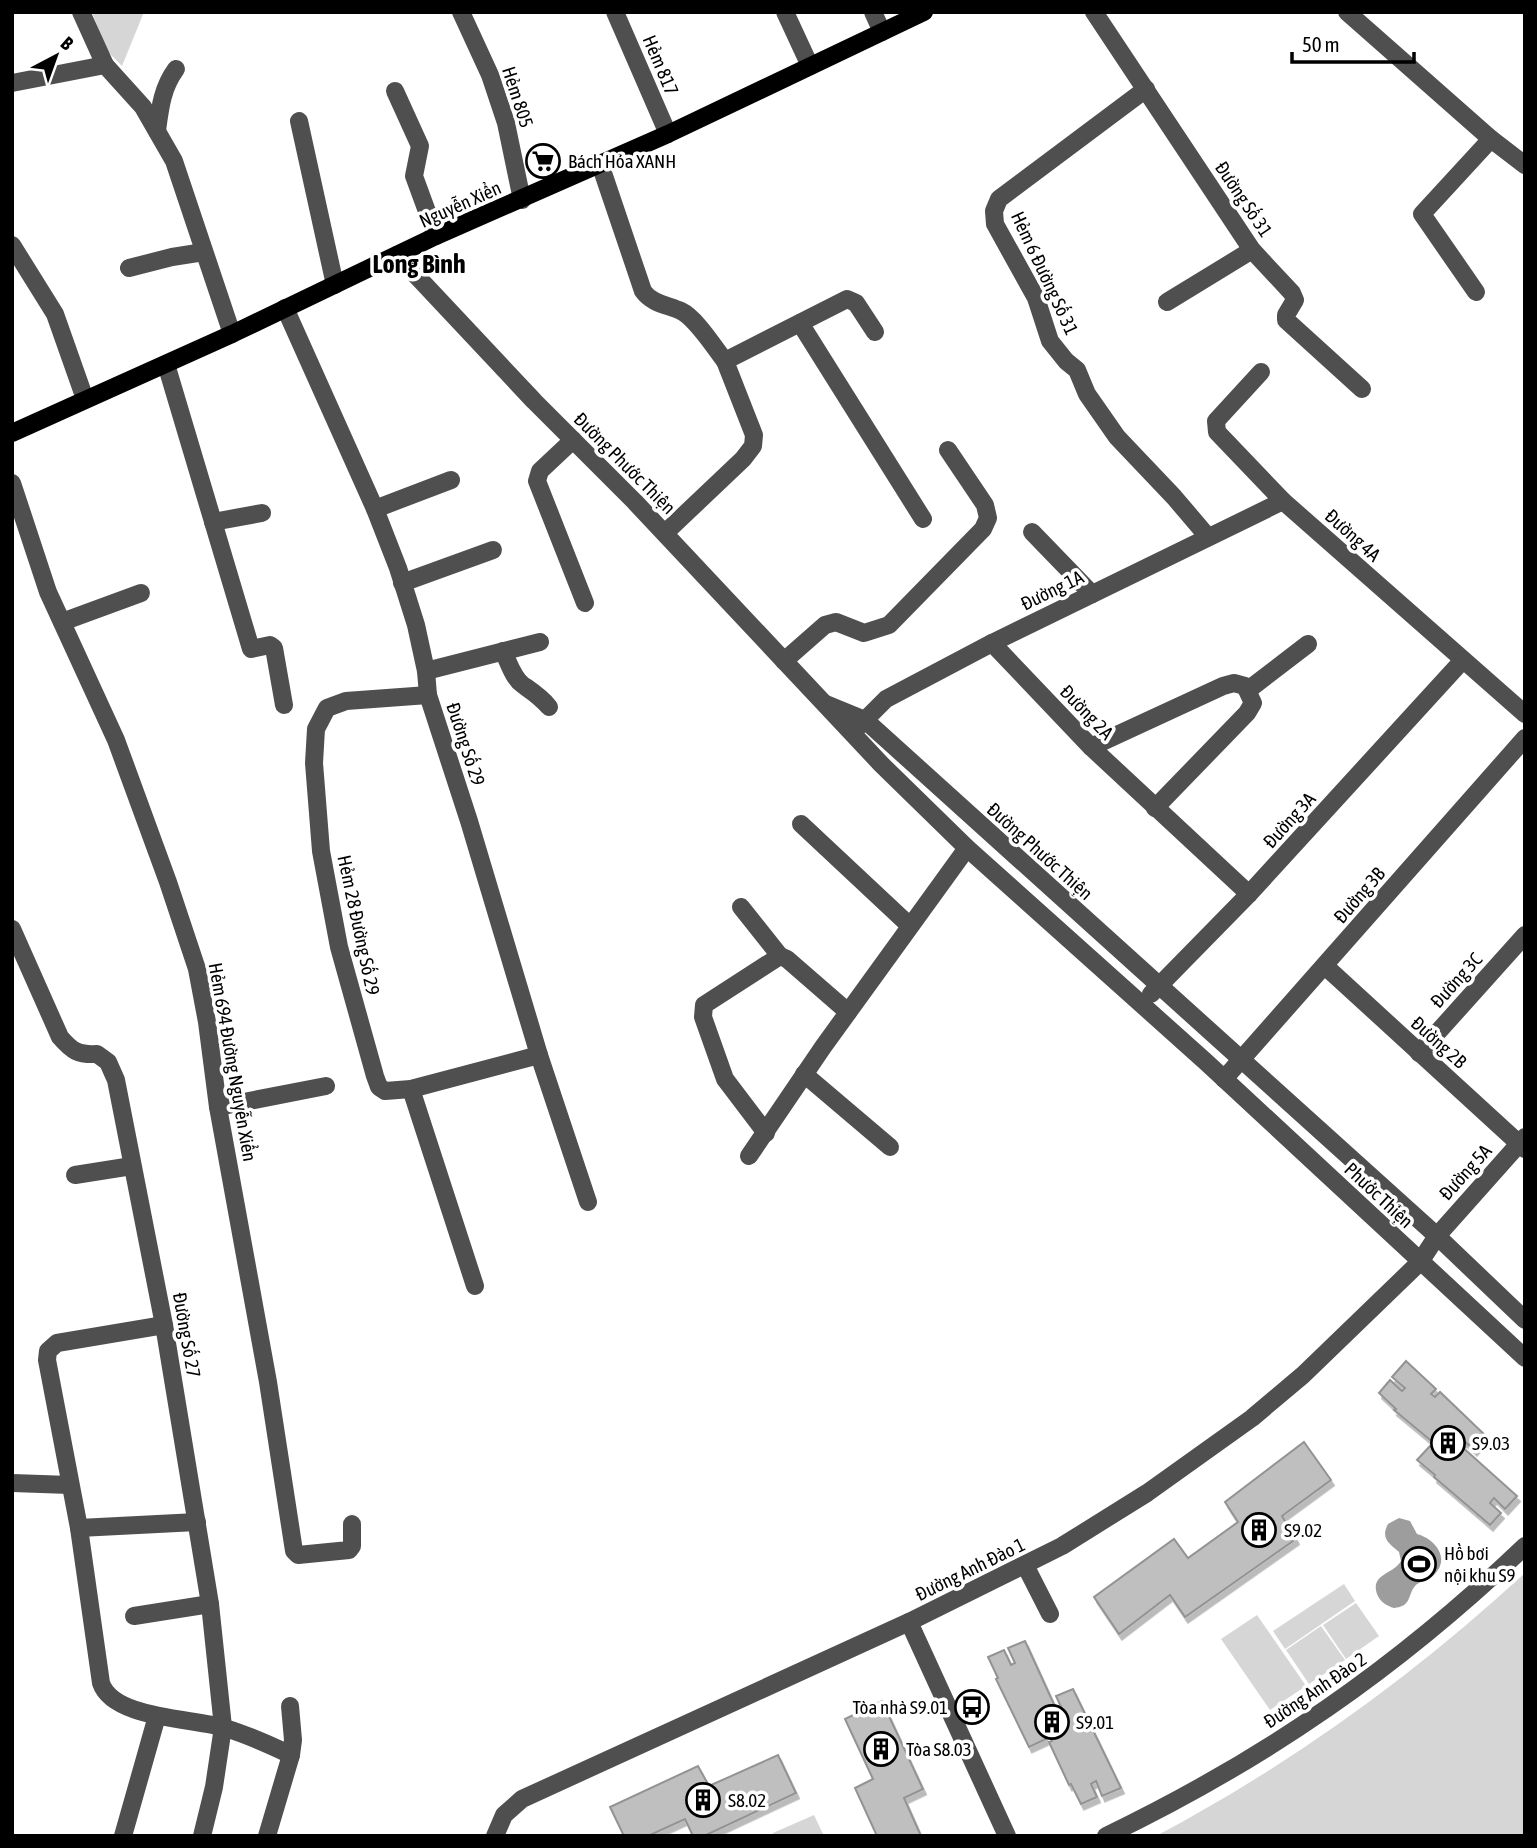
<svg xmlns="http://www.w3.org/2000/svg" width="1537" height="1848" font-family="'Asap Condensed',sans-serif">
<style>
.green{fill:#d6d6d6}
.water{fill:#9d9d9d}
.building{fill:#bfbfbf;stroke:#939393;stroke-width:2;filter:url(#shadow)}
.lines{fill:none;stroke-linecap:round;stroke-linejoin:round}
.minor{stroke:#4f4f4f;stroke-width:18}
.major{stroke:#000;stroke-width:18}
.labels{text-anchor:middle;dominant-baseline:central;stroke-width:7;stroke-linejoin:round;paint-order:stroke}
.street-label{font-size:19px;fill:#000;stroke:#fff}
.poi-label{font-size:19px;fill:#000;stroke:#fff;text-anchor:start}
.district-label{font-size:26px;font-weight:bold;fill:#000;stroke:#fff}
</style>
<defs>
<filter id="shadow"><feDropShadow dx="3" dy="5.5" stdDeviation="0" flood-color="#0004"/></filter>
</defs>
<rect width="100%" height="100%" fill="#fff"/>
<g class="green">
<polygon points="92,12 144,12 122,66 107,51"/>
<path d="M1525,1573V1836H1156C1290,1765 1413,1676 1525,1573Z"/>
<polygon points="1344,1584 1355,1601 1285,1649 1273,1631"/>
<polygon points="1356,1603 1379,1636 1346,1659 1323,1625"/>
<polygon points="1257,1615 1306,1686 1270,1710 1221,1639"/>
<polygon points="1321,1626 1345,1660 1309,1684 1286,1650"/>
<polygon points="814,1815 824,1836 774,1836 773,1833"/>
</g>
<path class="water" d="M1399,1518L1410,1521L1417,1534C1435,1539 1451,1558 1434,1575C1429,1580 1419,1581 1415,1586C1407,1596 1412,1606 1394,1608C1387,1606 1380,1602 1377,1594C1370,1574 1394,1574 1401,1561L1399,1552C1390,1544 1380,1539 1388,1524Z"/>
<g class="building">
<polygon points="1406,1361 1436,1389 1431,1394 1435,1397 1440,1392 1486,1436 1474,1450 1464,1441 1460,1445 1517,1496 1505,1509 1494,1498 1490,1503 1501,1513 1490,1525 1434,1477 1435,1475 1417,1460 1430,1446 1437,1453 1441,1449 1394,1410 1396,1409 1379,1393 1390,1380 1402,1391 1405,1388 1392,1377"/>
<polygon points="1304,1442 1331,1480 1282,1516 1296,1539 1185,1617 1170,1595 1119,1634 1094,1597 1174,1539 1188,1558 1238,1522 1225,1502"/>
<polygon points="1025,1641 1057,1711 1062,1709 1056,1696 1073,1689 1121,1788 1102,1796 1096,1781 1091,1784 1097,1797 1081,1804 1071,1784 1069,1785 1049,1742 1052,1741 1046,1729 1042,1730 1046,1739 1029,1747 996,1679 998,1678 988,1657 1004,1650 1011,1665 1015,1663 1008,1648"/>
<polygon points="882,1701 923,1789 904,1798 921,1836 877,1836 855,1788 873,1779 845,1719"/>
<polygon points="778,1755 796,1793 704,1836 693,1836 685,1819 648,1836 624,1836 610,1807 698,1766 709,1786"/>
</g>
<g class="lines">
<g class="minor">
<polyline points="81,12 105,65 143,107 174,161 232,334"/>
<polyline points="461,12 490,75 506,123 522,200"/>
<polyline points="615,12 668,134"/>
<polyline points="785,12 810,66"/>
<polyline points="873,12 882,32"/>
<polyline points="1094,12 1252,250 1292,293 1295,300 1286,315 1286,320 1362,389"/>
<polyline points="1347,12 1491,139 1525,165"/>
<polyline points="12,83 105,65"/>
<polyline points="1146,89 999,199 994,211 995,224 1036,298 1050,341 1066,361 1077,370 1087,394 1117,437 1174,497 1208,537"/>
<polyline points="395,91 420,146 414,176 436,236"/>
<polyline points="299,121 335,285"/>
<path d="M157,131C160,108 162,88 176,69"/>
<path d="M600,164L643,291C652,304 668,305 681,311C696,318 714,347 725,361"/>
<polyline points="12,245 55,314 85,399"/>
<polyline points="397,255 534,401 635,502 881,764 967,848 1206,1062 1525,1358"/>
<polyline points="129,268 172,257 204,252"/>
<polyline points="1476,292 1422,214 1491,139"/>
<polyline points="1167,302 1252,250"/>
<polyline points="285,308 375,509 398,568 416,625 426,671 428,695 469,821 539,1055 588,1202"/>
<polyline points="800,323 923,519"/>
<polyline points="166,364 251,649 270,645 274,648 284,705"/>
<polyline points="1261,372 1216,421 1217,432 1283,501 1525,714"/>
<polyline points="573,440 540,471 537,481 585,603"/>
<polyline points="12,483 48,592 116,740 168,882 197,969 207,1022 218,1107 268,1382 294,1551 298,1555 349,1550 352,1546 352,1524"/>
<polyline points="375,509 451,480"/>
<polyline points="213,522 262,513"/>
<polyline points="1032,532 1092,594"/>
<polyline points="665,533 743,459 753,446 754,435 725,361 847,299 856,303 875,332"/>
<polyline points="402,583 493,550"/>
<polyline points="62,622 141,593"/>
<polyline points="992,643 1091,747 1249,894"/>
<path d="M503,651C509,663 513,678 523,685C533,692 541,697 549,707"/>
<polyline points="784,661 825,625 836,622 864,633 889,625 983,529 988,518 985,505 948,450"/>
<polyline points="426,671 540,642"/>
<polyline points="1248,690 1308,644"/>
<polyline points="428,695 346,701 327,708 316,729 314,763 321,851 339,947 375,1076 379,1087 385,1091 411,1089 539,1055"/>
<polyline points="826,704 865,720 1437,1236 1525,1320"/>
<polyline points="858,727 886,699 992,643 1283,501"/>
<polyline points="1091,747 1223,686 1234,683 1245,686 1253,703 1247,713 1155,808"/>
<polyline points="801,824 910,926"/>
<polyline points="741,907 780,956"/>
<path d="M12,929L60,1037C72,1051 78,1055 97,1054L108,1062L116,1080L164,1325L210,1604L223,1727L214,1787L202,1836"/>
<polyline points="1325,966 1525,1149"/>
<polyline points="1151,994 1249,894 1463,660"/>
<polyline points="1419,1053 1525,935"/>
<polyline points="804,1074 890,1147"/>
<polyline points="1224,1079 1525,738"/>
<polyline points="411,1089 475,1286"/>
<polyline points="218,1107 326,1086"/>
<polyline points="766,1133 725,1079 703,1017 704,1005 780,956 787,959 848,1012"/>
<polyline points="749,1156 823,1047 967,848"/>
<polyline points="75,1175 132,1166"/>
<path d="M164,1325L57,1343L48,1351L47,1360L79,1528L101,1683C113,1719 193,1718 225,1728C248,1735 270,1745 291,1755L267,1836"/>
<polyline points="12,1483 70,1485"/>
<polyline points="79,1528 197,1522"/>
<polyline points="1025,1565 1050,1614"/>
<polyline points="134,1616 210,1604"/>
<polyline points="909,1622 1007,1836"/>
<polyline points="290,1706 293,1740 291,1755"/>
<polyline points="123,1836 157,1716"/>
<polyline points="495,1836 504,1815 522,1799 909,1622 1062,1546 1147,1493 1252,1418 1303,1375 1420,1262 1437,1236 1525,1137"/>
<path d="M1106,1836C1266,1759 1397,1668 1525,1546"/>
</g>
<polyline class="major" points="12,433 232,334 436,236 668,134 924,12"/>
</g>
<defs>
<g id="supermarket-ring" transform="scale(1.75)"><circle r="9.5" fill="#fff" stroke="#000" stroke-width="1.5"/><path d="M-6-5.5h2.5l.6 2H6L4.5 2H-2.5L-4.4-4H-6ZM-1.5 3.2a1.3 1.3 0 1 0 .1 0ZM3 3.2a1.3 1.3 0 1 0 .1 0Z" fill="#000"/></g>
<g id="building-ring" transform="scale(1.75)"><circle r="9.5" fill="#fff" stroke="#000" stroke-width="1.5"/><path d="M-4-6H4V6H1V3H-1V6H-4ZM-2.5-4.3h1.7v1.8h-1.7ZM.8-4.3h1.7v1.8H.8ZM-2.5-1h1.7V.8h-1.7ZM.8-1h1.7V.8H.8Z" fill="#000"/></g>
<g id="stadium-ring" transform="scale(1.75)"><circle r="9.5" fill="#fff" stroke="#000" stroke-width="1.5"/><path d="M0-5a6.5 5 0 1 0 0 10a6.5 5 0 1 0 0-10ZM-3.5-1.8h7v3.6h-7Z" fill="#000"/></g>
<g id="bus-ring" transform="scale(1.75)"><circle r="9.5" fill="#fff" stroke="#000" stroke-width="1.5"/><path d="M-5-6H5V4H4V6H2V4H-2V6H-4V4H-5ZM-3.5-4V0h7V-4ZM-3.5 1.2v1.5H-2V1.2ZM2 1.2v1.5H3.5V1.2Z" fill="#000"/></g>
</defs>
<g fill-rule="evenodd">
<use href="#supermarket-ring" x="543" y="161"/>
<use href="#building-ring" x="1448" y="1443"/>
<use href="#building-ring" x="1259" y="1530"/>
<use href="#stadium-ring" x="1419" y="1564"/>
<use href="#bus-ring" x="972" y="1707"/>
<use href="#building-ring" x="1052" y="1722"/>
<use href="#building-ring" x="881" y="1749"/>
<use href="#building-ring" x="703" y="1800"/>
</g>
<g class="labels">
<g class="street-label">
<text transform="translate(661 65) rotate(67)">Hẻm 817</text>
<text transform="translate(518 97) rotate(72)">Hẻm 805</text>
<text transform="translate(1244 199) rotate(56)">Đường Số 31</text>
<text transform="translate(460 204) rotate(-24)">Nguyễn Xiển</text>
<text transform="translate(1045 273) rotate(65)">Hẻm 6 Đường Số 31</text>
<text transform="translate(625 463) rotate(45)">Đường Phước Thiện</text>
<text transform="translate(1353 535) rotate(42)">Đường 4A</text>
<text transform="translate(1052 590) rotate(-26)">Đường 1A</text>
<text transform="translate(1087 712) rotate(46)">Đường 2A</text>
<text transform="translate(466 744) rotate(72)">Đường Số 29</text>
<text transform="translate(1289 820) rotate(-48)">Đường 3A</text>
<text transform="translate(1040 851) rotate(42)">Đường Phước Thiện</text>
<text transform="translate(1359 895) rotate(-49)">Đường 3B</text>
<text transform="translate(359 925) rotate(78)">Hẻm 28 Đường Số 29</text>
<text transform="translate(1456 980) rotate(-48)">Đường 3C</text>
<text transform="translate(1439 1042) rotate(42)">Đường 2B</text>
<text transform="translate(233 1062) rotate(80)">Hẻm 694 Đường Nguyễn Xiển</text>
<text transform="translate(1465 1172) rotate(-48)">Đường 5A</text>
<text transform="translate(1379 1195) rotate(43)">Phước Thiện</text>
<text transform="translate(187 1335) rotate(80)">Đường Số 27</text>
<text transform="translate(970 1569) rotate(-26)">Đường Anh Đào 1</text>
<text transform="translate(1315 1690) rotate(-34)">Đường Anh Đào 2</text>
</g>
<g class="poi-label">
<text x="568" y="161">Bách Hóa XANH</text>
<text x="1472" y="1443">S9.03</text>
<text x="1284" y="1530">S9.02</text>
<text x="1444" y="1553">Hồ bơi<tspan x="1444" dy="22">nội khu S9</tspan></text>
<text x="948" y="1707" text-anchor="end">Tòa nhà S9.01</text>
<text x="1076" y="1722">S9.01</text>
<text x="906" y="1749">Tòa S8.03</text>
<text x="728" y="1800">S8.02</text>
</g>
<g class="district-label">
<text x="419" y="264">Long Bình</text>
</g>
</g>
<rect width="1537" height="1848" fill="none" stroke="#000000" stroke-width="28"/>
<g transform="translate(56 56) rotate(41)" stroke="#ffffff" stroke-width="5" paint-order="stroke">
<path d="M0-5L12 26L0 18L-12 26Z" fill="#000000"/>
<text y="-10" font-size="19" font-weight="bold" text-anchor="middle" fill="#000000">B</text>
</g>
<path d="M1292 52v10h122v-10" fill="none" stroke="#000000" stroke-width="3.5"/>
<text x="1302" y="52" font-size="21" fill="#000000" stroke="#ffffff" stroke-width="5" paint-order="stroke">50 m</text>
</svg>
